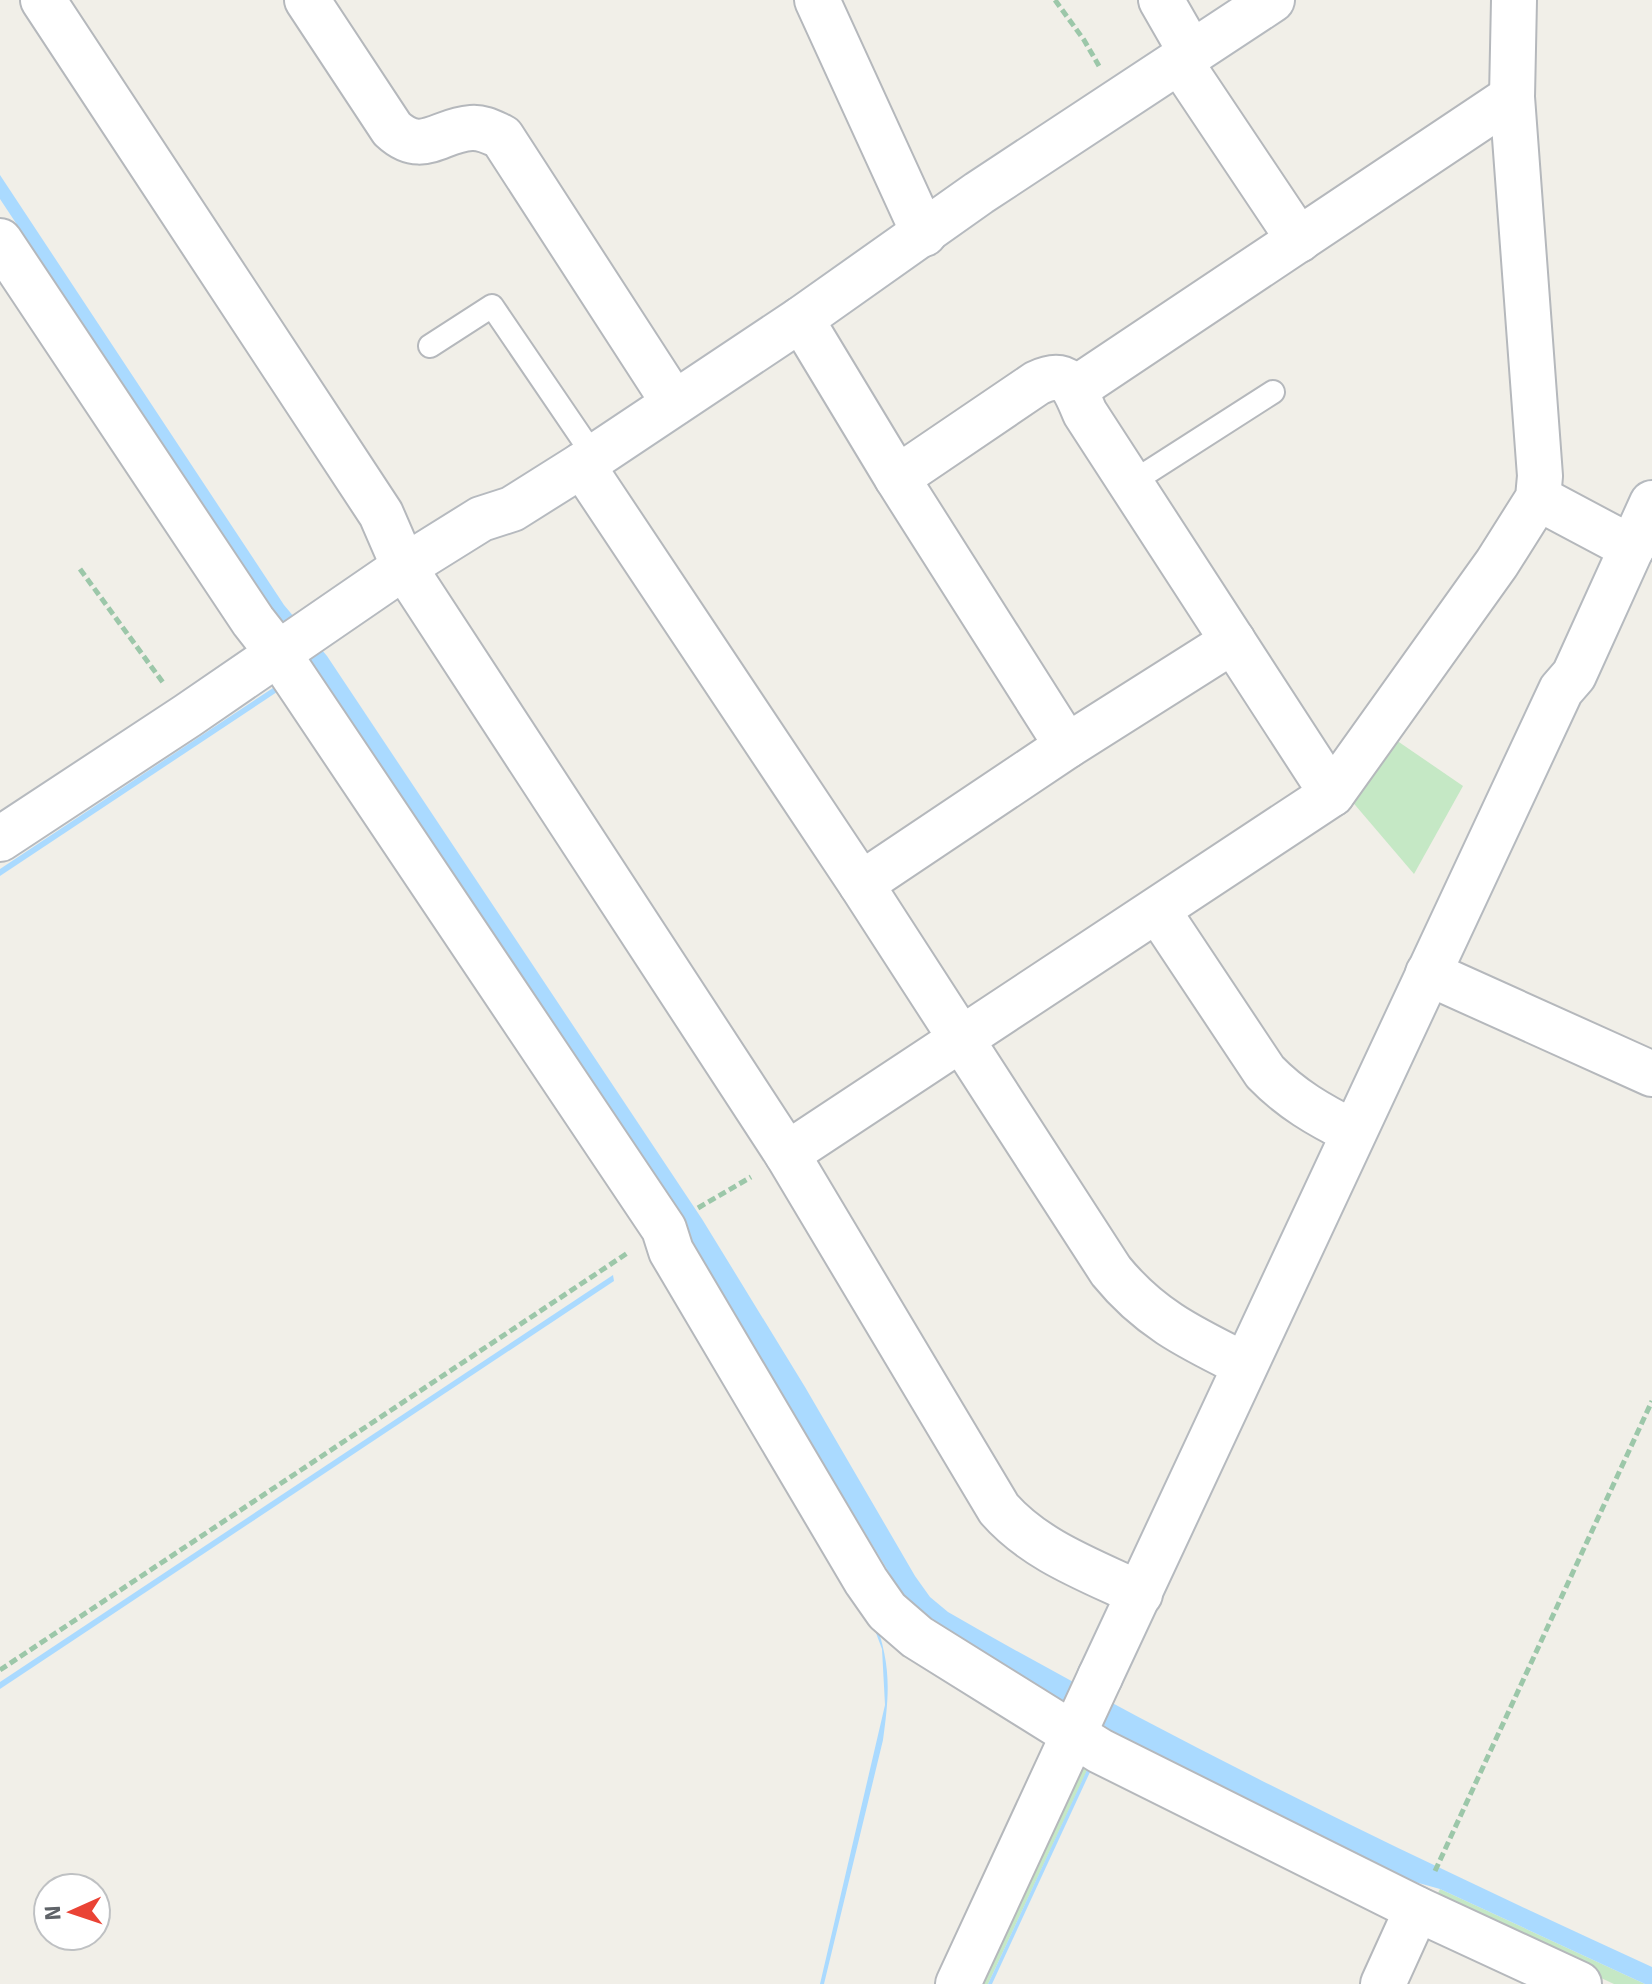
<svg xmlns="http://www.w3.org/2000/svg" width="1652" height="1984" font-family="Signika,sans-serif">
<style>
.green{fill:#c5e8c5}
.water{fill:#aadaff}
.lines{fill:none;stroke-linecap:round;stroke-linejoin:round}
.lane-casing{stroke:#b5b8bc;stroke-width:26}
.street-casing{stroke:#b5b8bc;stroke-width:48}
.secondary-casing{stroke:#b6babf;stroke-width:48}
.path{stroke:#9cc7a9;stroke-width:5;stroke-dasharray:8 4;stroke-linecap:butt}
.lane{stroke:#fff;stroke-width:22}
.street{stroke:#fff;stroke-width:44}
.secondary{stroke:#fff;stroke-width:44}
</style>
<rect width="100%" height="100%" fill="#f1efe8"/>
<g class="green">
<polygon points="1393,738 1463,786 1414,874 1350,799"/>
<polygon points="1096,1764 1090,1772 1087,1771 988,1984 980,1984 1080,1767"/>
<polygon points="1440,1889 1645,1984 1614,1984 1434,1901"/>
</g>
<g class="water">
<path d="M0,175L284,605L327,656L702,1219L805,1387L915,1576L930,1597L948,1612C1175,1743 1414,1858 1652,1967V1984H1645L1440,1889L1415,1882L1104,1728L938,1633L902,1594L682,1230L0,199Z"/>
<polygon points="279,684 283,688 0,876 0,869"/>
<polygon points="613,1275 614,1281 0,1689 0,1682"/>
<path d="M873,1615C891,1663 890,1690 883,1740L824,1984H820L885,1705L882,1649L870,1617Z"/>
<polygon points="1087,1770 1090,1772 992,1984 988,1984"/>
</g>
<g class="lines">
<g class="lane-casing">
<g id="lane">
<polyline points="430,346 492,306 594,456"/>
<polyline points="1131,483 1273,392"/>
</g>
</g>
<g class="street-casing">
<g id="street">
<path d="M43,0L381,514L404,567L787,1154L999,1509C1036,1551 1090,1570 1140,1594"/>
<path d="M307,0L392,129C422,157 439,130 471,128C483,127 491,132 502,137L674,403"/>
<polyline points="817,0 924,234"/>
<polyline points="1161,0 1192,54"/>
<polyline points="1180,62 1299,240"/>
<polyline points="0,241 253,621 278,653 664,1229 671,1251 866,1581 887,1611 917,1637 1100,1751 1417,1909 1579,1984"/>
<polyline points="1075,389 1512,97"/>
<path d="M582,465L861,884L1111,1271C1150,1319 1191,1338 1245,1365"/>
<polyline points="897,478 1067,746"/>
<polyline points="1538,498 1632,548"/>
<polyline points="1332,794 1497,563 1538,498 1540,476 1512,97 1514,0"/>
<polyline points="861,884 1067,746 1233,641"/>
<path d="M1158,911L1265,1072C1291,1099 1319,1115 1353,1132"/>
<polyline points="1428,973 1652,1074"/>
<path d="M787,1154L1332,794L1085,413C1074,387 1068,368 1037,383L897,478L801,319"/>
<polyline points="958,1984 1100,1677"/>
<polyline points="1383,1984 1417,1909"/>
</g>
</g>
<g class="secondary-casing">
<g id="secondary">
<polyline points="0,839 187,716 404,567 481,519 512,509 582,465 801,319 979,193 1272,0"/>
<polyline points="1100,1677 1561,690 1574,675 1652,503"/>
</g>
</g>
<g class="path">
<polyline points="1055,0 1084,40 1099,66"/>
<polyline points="80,569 164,684"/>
<polyline points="698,1208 751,1177"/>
<polyline points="0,1670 629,1252"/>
<polyline points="1435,1871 1652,1401"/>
</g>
<use href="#lane" class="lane"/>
<use href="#street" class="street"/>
<use href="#secondary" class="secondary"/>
</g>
<g transform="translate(72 1912) rotate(267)"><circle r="38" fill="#ffffff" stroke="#bfc1c3" stroke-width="2"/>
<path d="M0-6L14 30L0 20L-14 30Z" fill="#ea4335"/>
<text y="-12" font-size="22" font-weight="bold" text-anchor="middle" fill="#5f6368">N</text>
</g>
</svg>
